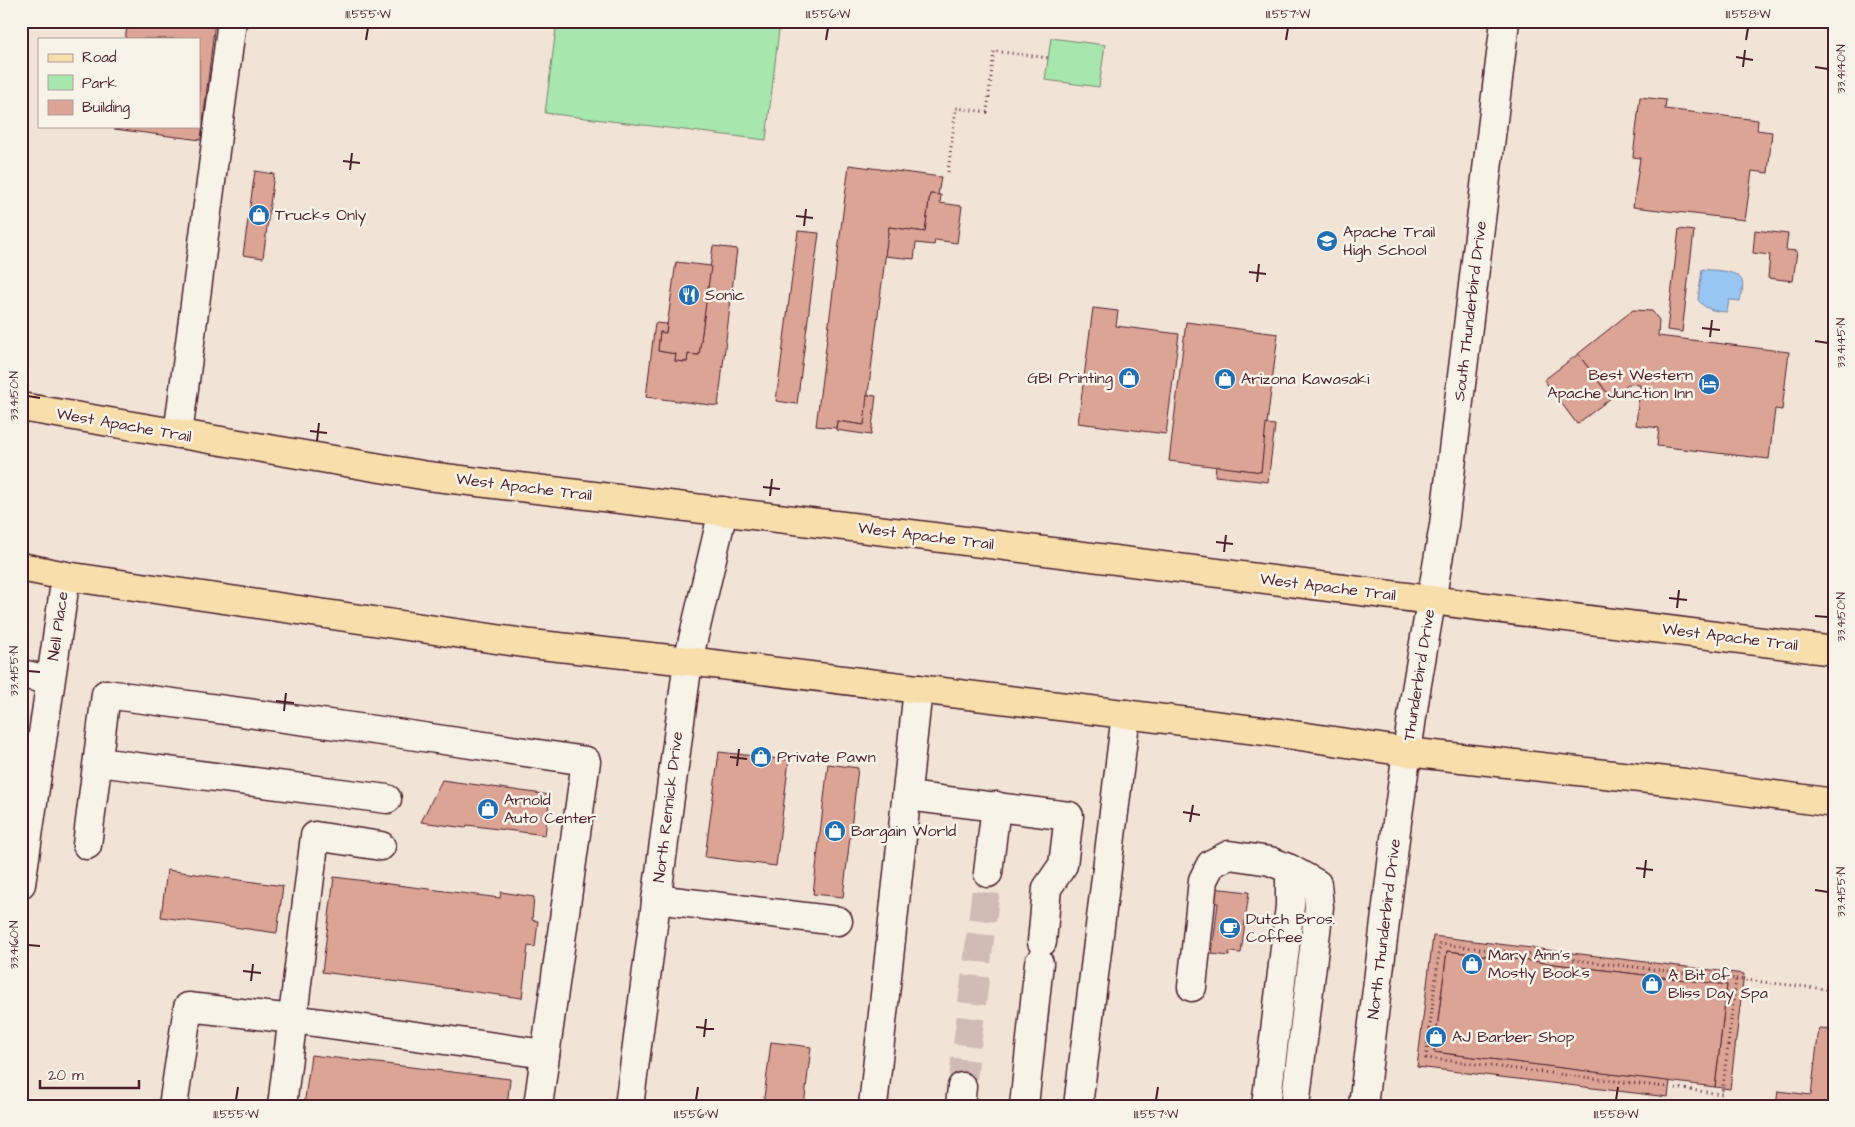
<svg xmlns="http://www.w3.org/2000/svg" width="1855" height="1127" font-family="'Architects Daughter',sans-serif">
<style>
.green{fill:#a7e6ad;stroke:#78826c}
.water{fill:#98c6f2;stroke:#7983a2}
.building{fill:#dca495;stroke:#4a1f2b}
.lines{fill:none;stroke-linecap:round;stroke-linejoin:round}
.minor-tunnel{stroke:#d0bcb5;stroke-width:28;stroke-dasharray:28 14;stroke-linecap:butt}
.minor-casing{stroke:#4a1f2b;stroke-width:31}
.major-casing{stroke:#4a1f2b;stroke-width:31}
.path{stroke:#4a1f2b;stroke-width:3;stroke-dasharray:1 4;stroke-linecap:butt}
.minor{stroke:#f7f3e8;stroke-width:28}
.major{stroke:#f8deab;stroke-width:28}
.ticks{fill:none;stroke:#4a1f2b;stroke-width:2}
.labels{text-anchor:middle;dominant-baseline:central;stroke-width:5;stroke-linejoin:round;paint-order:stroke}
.poi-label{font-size:16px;fill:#4a1f2b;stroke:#f7f3e8;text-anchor:start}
.street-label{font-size:16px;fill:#4a1f2b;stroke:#f7f3e8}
.neatline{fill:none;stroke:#4a1f2b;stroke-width:2}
.ticks-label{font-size:12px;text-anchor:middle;fill:#4a1f2b}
</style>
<rect width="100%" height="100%" fill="#f2e3d7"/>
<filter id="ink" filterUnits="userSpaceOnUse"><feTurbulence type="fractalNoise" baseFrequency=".02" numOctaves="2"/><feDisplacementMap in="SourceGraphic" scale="10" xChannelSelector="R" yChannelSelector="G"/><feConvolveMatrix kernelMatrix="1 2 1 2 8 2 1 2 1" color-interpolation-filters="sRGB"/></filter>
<g filter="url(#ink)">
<g class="green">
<polygon points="557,21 780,21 766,140 545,113"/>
<polygon points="1051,38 1105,45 1099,87 1045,80"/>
</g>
<path class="water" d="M1702,269C1713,271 1737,269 1742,281C1744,287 1741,295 1740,301L1729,300L1727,312C1714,311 1706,310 1698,300Z"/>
<g class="building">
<polygon points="128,21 215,21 201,140 114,129 115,126 199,126 199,39 125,39"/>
<polygon points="1640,97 1666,100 1665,109 1758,120 1757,130 1772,132 1768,173 1752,171 1745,220 1633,207 1640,158 1633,157"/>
<polygon points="849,165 941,177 938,195 930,194 925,232 889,227 864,425 837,421 836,428 816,426"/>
<polygon points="255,171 274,174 263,258 243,255"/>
<polygon points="930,194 941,195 940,203 962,206 957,243 935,240 934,245 916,243 914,259 885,256 889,227 925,232"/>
<polygon points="1679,229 1694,231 1682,332 1667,330"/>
<polygon points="1755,230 1788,234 1786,250 1797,251 1793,281 1768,278 1770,255 1753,253"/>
<polygon points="798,231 819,233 797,404 776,401"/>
<polygon points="713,246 737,249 718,406 646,397 655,323 667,324 666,333 660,332 658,351 676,354 675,361 687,362 688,354 699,355"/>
<polygon points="676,262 711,266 699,355 688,354 687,362 675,361 676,354 658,351 660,332 666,333"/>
<polygon points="1093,308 1118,311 1116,326 1179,334 1166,434 1078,423"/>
<polygon points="1633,310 1652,311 1659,320 1658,336 1789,352 1782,410 1775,409 1769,459 1657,446 1659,428 1636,425 1640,385 1628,384 1611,398 1578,354"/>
<polygon points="1186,322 1278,334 1261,472 1169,461"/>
<polygon points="1578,354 1611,398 1577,424 1544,380"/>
<polygon points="867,395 876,396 871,435 836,430 837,421 864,425"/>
<polygon points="1266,424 1275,425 1268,482 1215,476 1216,466 1261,472"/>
<polygon points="719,752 789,760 776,866 705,857"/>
<polygon points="828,764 858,768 843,897 813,894"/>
<polygon points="442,780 550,795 545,835 467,825 466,828 421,822"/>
<polygon points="167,870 283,886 277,933 161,917"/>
<polygon points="334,877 500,898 501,892 534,897 532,920 538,921 535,947 528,946 522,998 322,972"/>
<polygon points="1212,888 1249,892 1241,953 1229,952 1229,956 1212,954 1218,903 1210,902"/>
<polygon points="1433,936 1744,974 1730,1089 1715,1087 1727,985 1447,951 1434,1052 1670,1081 1668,1097 1417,1067"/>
<polygon points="1447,951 1727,985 1715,1087 1434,1052"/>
<polygon points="1819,1028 1834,1029 1834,1106 1776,1106 1778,1091 1811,1095"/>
<polygon points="771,1042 811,1047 804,1106 763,1106"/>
<polygon points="311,1055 510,1079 507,1106 304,1106"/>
</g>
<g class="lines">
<polyline class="minor-tunnel" points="962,1087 988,873"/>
<g class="minor-casing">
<g id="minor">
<polyline points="178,434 232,21"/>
<polyline points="21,674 50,680"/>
<polyline points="98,762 387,799"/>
<polyline points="907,796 1069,816 1063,865 1047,888 1042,942"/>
<polyline points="87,845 106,694 396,733 586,761 538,1106"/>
<polyline points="988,873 996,806"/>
<polyline points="21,884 66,576"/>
<polyline points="656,899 838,921"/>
<polyline points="1192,987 1203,880 1211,864 1229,855 1270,861 1290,869 1317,884 1319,907 1295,1106"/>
<polyline points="173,1106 188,1007 293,1019 545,1054"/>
<polyline points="282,1106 315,836 381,846"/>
<polyline points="629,1106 688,661 723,511"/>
<polyline points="873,1106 918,689"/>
<polyline points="960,1106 962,1087"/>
<polyline points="1024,1106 1039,963"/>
<polyline points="1078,1106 1126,714"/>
<polyline points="1266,1106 1290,906 1290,869"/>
<polyline points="1363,1106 1397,822 1415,696 1444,525 1505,21"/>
</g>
</g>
<g class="major-casing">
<g id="major">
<polyline points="21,407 428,476 910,534 1834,651"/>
<polyline points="21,567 66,576 531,644 688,661 1280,733 1407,752 1685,783 1834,803"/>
</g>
</g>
<g class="path">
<polyline points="948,172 956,108 987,112 994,51 1049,58"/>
<polyline points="1736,979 1834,990"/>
<polyline points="1665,1087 1426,1058 1440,944 1736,979 1722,1094 1674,1088"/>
</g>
<use href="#minor" class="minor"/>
<use href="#major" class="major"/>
</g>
</g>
<path class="ticks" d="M366,40L368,28M826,40L828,28M1286,40L1288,28M1746,40L1748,28M1736,57L1753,60M1743,67L1745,50M1815,67L1828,69M343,161L360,163M350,170L352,153M796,216L813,218M804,226L806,209M1249,272L1266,274M1257,282L1259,264M1702,328L1720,330M1710,337L1712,320M1815,341L1828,343M28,396L40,398M310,431L327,433M317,441L319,423M763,487L780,489M770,496L772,479M1216,542L1233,544M1224,552L1226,535M1669,598L1687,600M1677,608L1679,590M1815,616L1828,617M28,671L40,672M276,701L294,703M284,711L286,693M730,757L747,759M737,766L739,749M1183,812L1200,815M1190,822L1193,805M1636,868L1653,870M1644,878L1646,860M1815,890L1828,892M28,945L40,946M243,971L261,973M251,981L253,964M696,1027L714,1029M704,1037L706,1019M236,1100L238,1087M696,1100L698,1087M1156,1100L1158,1087M1616,1100L1618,1087"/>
<defs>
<g id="shop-disc" transform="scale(1.125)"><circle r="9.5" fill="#1f6fb2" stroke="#f7f3e8"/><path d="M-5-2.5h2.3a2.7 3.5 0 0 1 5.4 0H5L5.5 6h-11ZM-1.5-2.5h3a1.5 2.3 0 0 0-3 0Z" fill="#fff"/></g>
<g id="school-disc" transform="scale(1.125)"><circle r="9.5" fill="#1f6fb2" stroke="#f7f3e8"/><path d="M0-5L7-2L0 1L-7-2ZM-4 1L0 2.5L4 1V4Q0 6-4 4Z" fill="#fff"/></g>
<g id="restaurant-disc" transform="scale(1.125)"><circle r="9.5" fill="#1f6fb2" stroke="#f7f3e8"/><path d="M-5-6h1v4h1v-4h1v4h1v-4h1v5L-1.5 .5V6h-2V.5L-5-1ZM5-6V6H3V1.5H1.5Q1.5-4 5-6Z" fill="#fff"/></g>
<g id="hotel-disc" transform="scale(1.125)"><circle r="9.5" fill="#1f6fb2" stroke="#f7f3e8"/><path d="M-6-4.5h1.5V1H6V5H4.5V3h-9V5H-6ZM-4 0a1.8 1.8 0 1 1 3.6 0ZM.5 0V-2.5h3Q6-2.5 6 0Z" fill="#fff"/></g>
<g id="cafe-disc" transform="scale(1.125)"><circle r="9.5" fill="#1f6fb2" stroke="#f7f3e8"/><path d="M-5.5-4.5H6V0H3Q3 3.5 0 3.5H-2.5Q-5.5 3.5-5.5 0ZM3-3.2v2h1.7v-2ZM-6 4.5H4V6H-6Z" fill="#fff"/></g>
</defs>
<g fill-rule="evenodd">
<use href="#shop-disc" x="259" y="215"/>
<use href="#school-disc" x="1327" y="241"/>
<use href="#restaurant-disc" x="689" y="295"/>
<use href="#shop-disc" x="1129" y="378"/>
<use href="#shop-disc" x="1225" y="379"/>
<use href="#hotel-disc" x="1709" y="384"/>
<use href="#shop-disc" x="761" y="757"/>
<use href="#shop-disc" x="488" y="809"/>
<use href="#shop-disc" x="835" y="831"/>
<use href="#cafe-disc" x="1230" y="928"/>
<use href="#shop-disc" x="1472" y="964"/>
<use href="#shop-disc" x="1652" y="984"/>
<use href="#shop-disc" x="1436" y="1037"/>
</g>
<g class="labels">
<g class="poi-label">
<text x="275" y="215">Trucks Only</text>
<text x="1343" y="232">Apache Trail<tspan x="1343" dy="18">High School</tspan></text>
<text x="705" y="295">Sonic</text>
<text x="1693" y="375" text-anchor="end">Best Western<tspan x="1693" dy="18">Apache Junction Inn</tspan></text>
<text x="1113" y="378" text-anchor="end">GBI Printing</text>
<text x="1241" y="379">Arizona Kawasaki</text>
<text x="777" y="757">Private Pawn</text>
<text x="504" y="800">Arnold<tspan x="504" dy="18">Auto Center</tspan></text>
<text x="851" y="831">Bargain World</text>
<text x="1246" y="919">Dutch Bros.<tspan x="1246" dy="18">Coffee</tspan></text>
<text x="1488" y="955">Mary Ann's<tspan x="1488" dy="18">Mostly Books</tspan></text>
<text x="1668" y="975">A Bit of<tspan x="1668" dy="18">Bliss Day Spa</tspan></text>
<text x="1452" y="1037">AJ Barber Shop</text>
</g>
<g class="street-label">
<text transform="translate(1470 311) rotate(-83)">South Thunderbird Drive</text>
<text transform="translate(124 425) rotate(10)">West Apache Trail</text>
<text transform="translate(524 487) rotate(7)">West Apache Trail</text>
<text transform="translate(926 536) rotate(7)">West Apache Trail</text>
<text transform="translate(1328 587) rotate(7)">West Apache Trail</text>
<text transform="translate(58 626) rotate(-82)">Nell Place</text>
<text transform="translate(1730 637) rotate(7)">West Apache Trail</text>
<text transform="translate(1419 675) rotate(-81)">Thunderbird Drive</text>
<text transform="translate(668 807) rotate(-83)">North Rennick Drive</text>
<text transform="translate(1384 929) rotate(-83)">North Thunderbird Drive</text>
</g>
</g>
<rect width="1855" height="1127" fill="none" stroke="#f7f3e8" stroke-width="55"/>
<rect x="38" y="38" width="162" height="90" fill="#f7f3e8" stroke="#b29e9c"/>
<rect x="48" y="54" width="25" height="8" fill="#f8deab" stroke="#b29e9c"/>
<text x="82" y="62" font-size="15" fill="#4a1f2b">Road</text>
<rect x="48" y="75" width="25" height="15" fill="#a7e6ad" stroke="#b29e9c"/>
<text x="82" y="88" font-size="15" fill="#4a1f2b">Park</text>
<rect x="48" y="100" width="25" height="15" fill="#dca495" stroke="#b29e9c"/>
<text x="82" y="112" font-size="15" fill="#4a1f2b">Building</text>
<path d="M40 1080v8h99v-8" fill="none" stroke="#4a1f2b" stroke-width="2.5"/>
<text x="48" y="1080" font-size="15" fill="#4a1f2b" stroke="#f7f3e8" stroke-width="4" paint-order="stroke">20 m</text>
<rect x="28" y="28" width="1800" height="1072" class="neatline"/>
<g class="ticks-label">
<text x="368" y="18">111.555°W</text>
<text x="828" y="18">111.556°W</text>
<text x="1288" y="18">111.557°W</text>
<text x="1748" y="18">111.558°W</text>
<text transform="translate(1841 69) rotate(-90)" y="4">33.4140°N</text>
<text transform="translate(1841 343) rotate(-90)" y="4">33.4145°N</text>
<text transform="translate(14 396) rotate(-90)" y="4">33.4150°N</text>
<text transform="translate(1841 617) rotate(-90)" y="4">33.4150°N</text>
<text transform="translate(14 671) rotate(-90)" y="4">33.4155°N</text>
<text transform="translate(1841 892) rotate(-90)" y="4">33.4155°N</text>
<text transform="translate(14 945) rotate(-90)" y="4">33.4160°N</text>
<text x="236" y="1118">111.555°W</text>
<text x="696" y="1118">111.556°W</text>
<text x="1156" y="1118">111.557°W</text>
<text x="1616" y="1118">111.558°W</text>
</g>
</svg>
